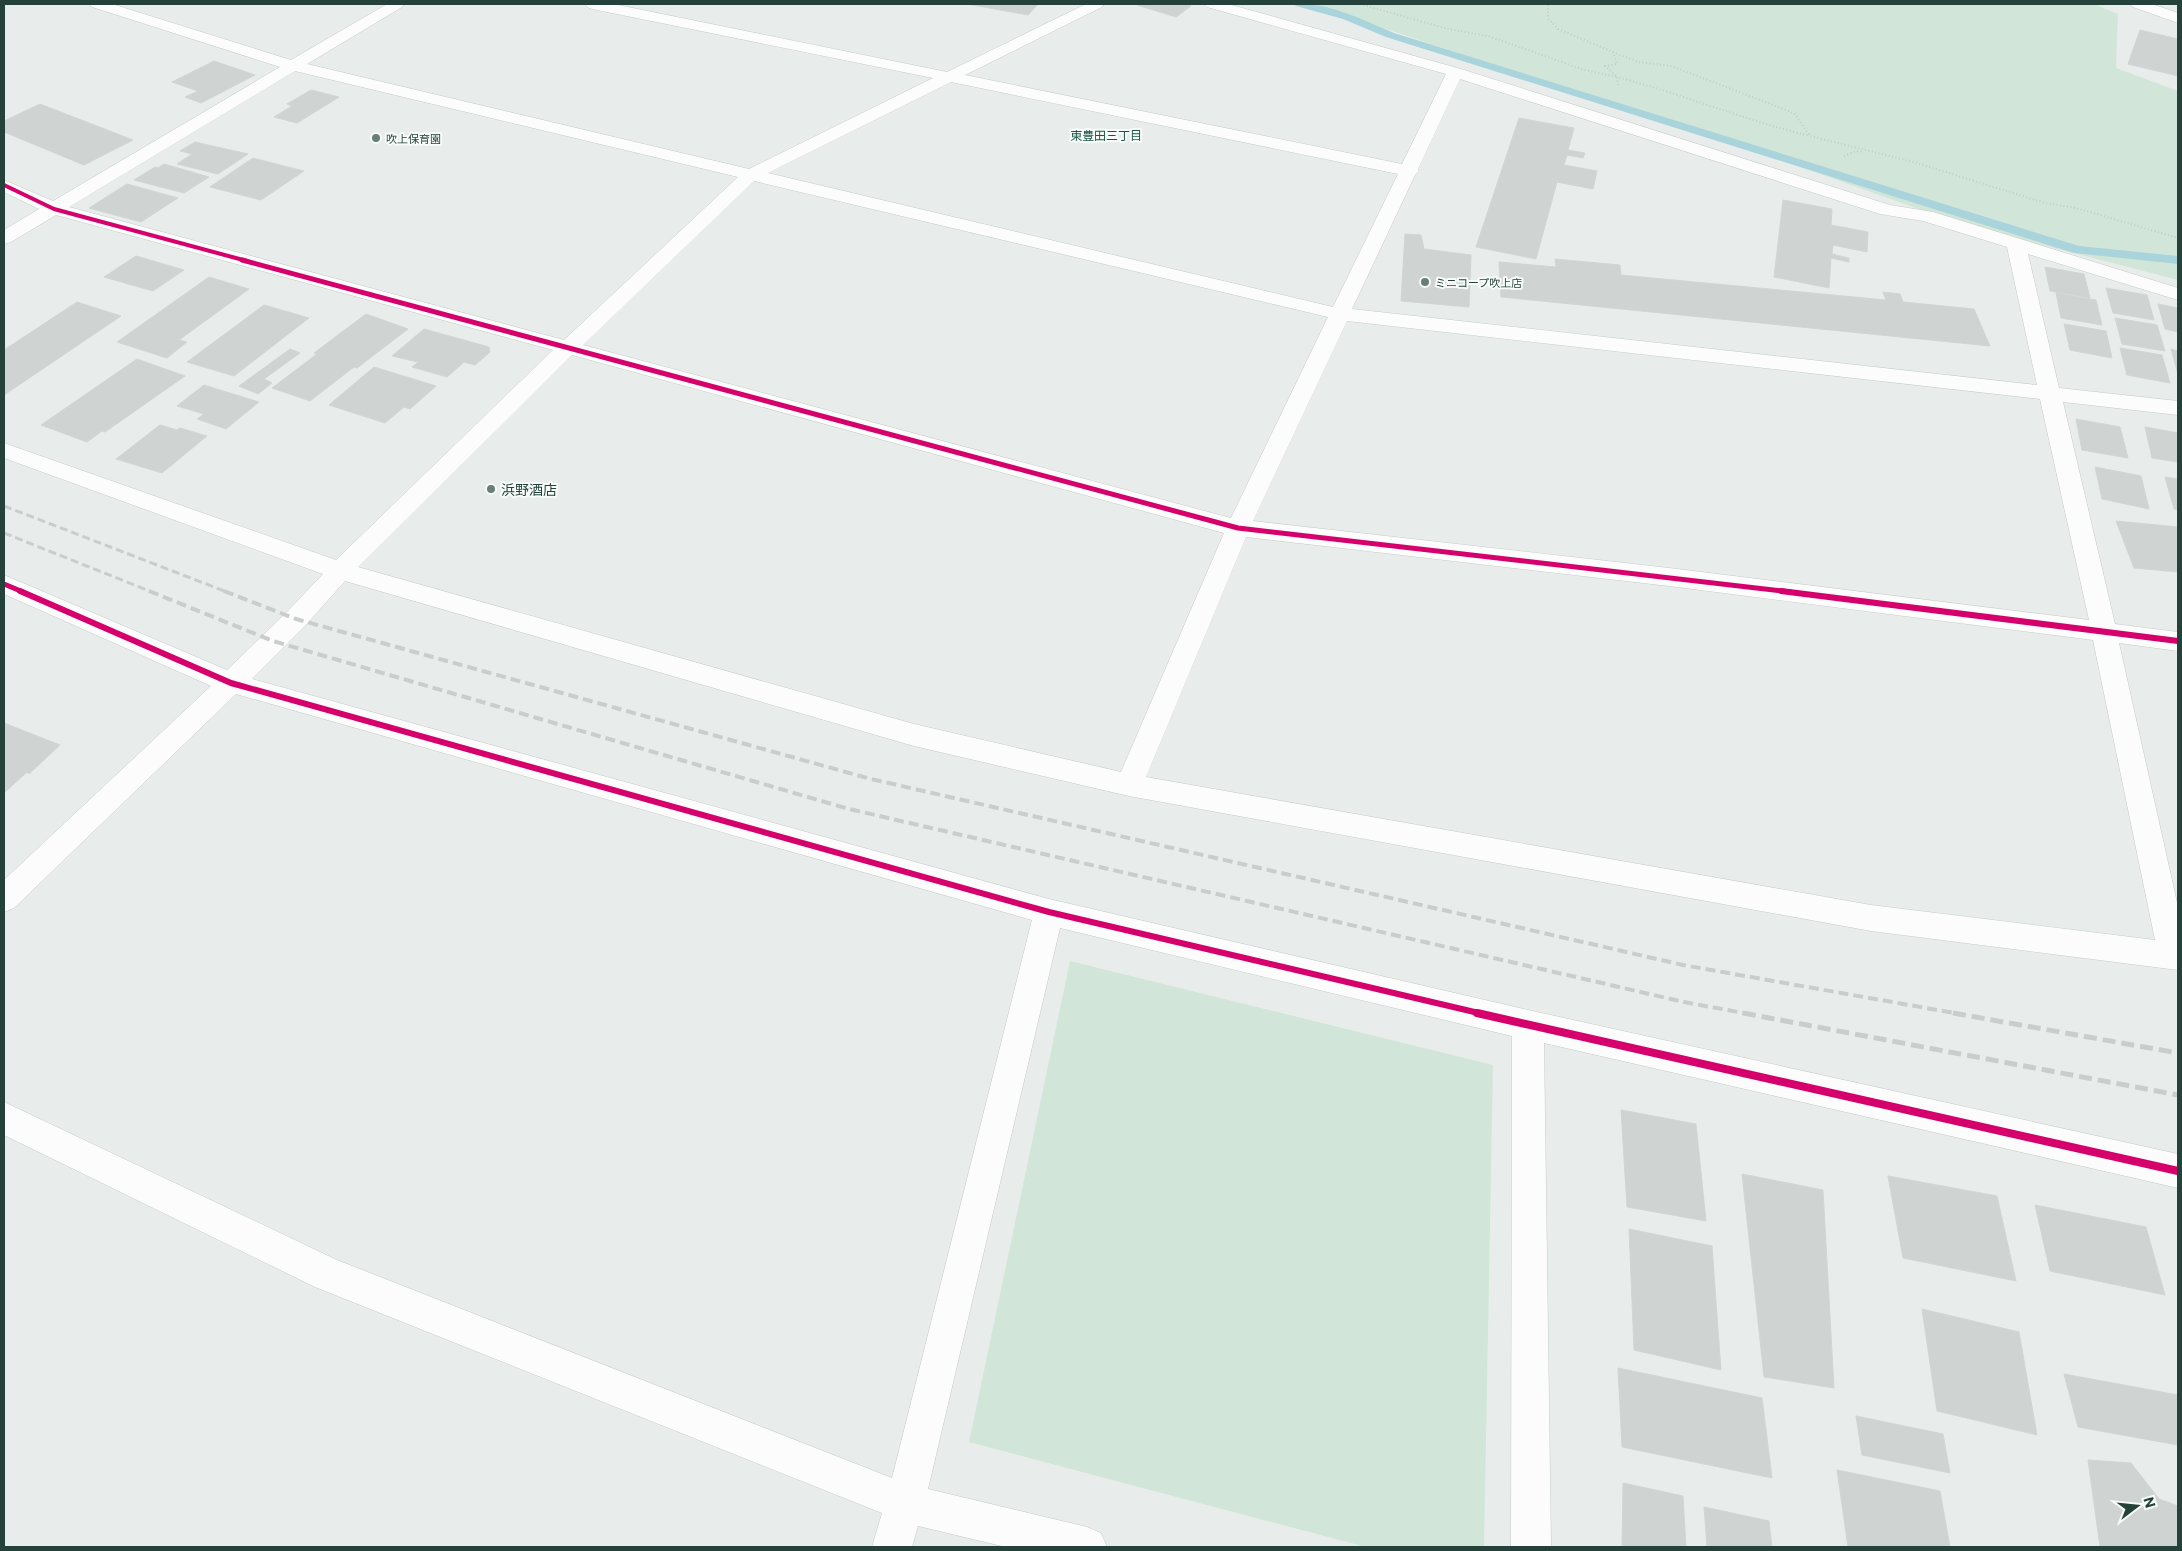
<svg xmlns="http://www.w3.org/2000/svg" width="2182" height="1551" font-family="Commissioner,'Noto Sans JP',sans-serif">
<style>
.green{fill:#d1e6d8}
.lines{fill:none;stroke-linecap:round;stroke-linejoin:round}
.stream{fill:#a9d4db;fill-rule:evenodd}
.building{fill:#cfd4d2;stroke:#d1d6d4}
.minor-casing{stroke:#c5cac8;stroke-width:1}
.path{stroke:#c3ccca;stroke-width:2;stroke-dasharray:1 2.5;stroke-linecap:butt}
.minor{fill:#fcfcfc;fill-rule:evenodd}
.rail-far2{stroke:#c9cdcc;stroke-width:3;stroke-dasharray:8 4;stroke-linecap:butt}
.rail-far1{stroke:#c9cdcc;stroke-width:4;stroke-dasharray:10 5;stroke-linecap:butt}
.rail{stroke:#c9cdcc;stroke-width:5;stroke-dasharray:13 6;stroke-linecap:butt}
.cycleway-far3-casing{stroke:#f7fbf9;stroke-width:5.5}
.cycleway-far2-casing{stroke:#f7fbf9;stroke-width:8}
.cycleway-far1-casing{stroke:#f7fbf9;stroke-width:9}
.cycleway-casing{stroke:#f7fbf9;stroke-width:11}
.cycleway-far3{stroke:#d6006c;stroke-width:4}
.cycleway-far2{stroke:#d6006c;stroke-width:5}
.cycleway-far1{stroke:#d6006c;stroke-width:6}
.cycleway{stroke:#d6006c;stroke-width:8}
.poi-dot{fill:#697e78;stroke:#f7fbf9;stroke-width:2}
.labels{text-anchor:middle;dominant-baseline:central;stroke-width:4;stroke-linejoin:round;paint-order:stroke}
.far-poi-label{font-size:11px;fill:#24423a;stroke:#f7fbf9;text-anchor:start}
.far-neighbourhood-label{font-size:12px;fill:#1f5548;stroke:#f7fbf9}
.poi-label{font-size:14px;fill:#24423a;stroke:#f7fbf9;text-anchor:start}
</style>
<rect width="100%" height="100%" fill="#e8edeb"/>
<g class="green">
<polygon points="1311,4 2094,4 2118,14 2116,68 2178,91 2178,280 1958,223 1806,169"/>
<polygon points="1070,961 1493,1065 1484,1547 1366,1547 969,1442"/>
</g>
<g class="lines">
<path class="stream" d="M1294,4C1328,2 1363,20 1394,33L2079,246L2178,256V264L2074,253L1386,37L1343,19L1296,6Z"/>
</g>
<g class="building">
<polygon points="967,4 1038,4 1028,15"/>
<polygon points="1138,4 1184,4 1191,6 1176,17 1137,5"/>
<polygon points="2140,30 2178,39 2178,76 2128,64"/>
<polygon points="214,61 255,75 201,103 185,97 198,91 172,82"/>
<polygon points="311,90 339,97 297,123 274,117 292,106 287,104"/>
<polygon points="40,104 133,140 84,165 4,132 4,121"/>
<polygon points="1519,118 1574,128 1568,150 1585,153 1583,158 1567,155 1564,165 1597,171 1593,189 1557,182 1536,259 1476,247"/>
<polygon points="195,142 248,154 218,174 177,164 192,154 180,151"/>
<polygon points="253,158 304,171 261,200 210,187"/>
<polygon points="164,164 209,177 184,193 134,180 155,167 158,168"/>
<polygon points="127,184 178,198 141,222 89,208"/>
<polygon points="1783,200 1832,209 1831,225 1868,232 1867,252 1833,245 1832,254 1849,258 1849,262 1831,258 1829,288 1774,277"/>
<polygon points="1405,234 1421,235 1424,249 1471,255 1469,307 1401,301"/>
<polygon points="136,256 184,270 153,291 104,277"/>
<polygon points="1555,259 1620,265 1621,275 1886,300 1883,292 1900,294 1903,302 1974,309 1990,346 1501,297 1499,262 1556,267"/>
<polygon points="2045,267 2084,274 2090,298 2050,291"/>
<polygon points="209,277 249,289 179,340 187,342 167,358 117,342"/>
<polygon points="2106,288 2147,295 2154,320 2113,313"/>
<polygon points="2056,293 2096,300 2102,325 2061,318"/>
<polygon points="77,302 121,316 4,395 4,350"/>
<polygon points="2158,304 2178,308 2178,332 2165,329"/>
<polygon points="264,305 309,318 234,376 187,362"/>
<polygon points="366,314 408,329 357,368 354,367 310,401 272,388 317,354 314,353"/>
<polygon points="2115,318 2157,325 2165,351 2122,344"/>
<polygon points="2064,324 2106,331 2112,358 2070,350"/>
<polygon points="424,329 489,347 490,352 475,365 464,362 447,377 412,367 418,362 392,356"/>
<polygon points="2120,348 2162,355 2170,383 2127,375"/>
<polygon points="290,349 300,353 264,379 272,383 258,394 239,386"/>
<polygon points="2171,349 2178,351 2178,374"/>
<polygon points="137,359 185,376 105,432 102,431 87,442 41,425"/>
<polygon points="374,367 436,386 410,409 404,407 385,423 329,405"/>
<polygon points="204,385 259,402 226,429 197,419 204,414 177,406"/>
<polygon points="2076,419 2120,427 2128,458 2082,450"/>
<polygon points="160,425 177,430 180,428 207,436 162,473 116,459"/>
<polygon points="2145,427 2178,433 2178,462 2152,458"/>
<polygon points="2095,467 2141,476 2149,509 2102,499"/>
<polygon points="2165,477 2178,479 2178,510 2174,509"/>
<polygon points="2116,521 2178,527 2178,572 2134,568"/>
<polygon points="4,723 60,745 29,774 27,772 4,793"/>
<polygon points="1621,1110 1696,1124 1706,1221 1627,1207"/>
<polygon points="1742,1174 1823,1190 1834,1388 1764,1377"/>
<polygon points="1888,1176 1997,1196 2016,1281 1903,1258"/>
<polygon points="2035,1205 2146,1227 2165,1295 2050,1271"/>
<polygon points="1629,1229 1712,1246 1721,1370 1634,1350"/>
<polygon points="1922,1309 2019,1332 2037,1435 1937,1411"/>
<polygon points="1618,1368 1762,1398 1772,1478 1622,1447"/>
<polygon points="2064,1374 2178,1395 2178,1445 2078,1427"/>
<polygon points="1856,1416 1943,1434 1950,1473 1862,1455"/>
<polygon points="2088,1460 2131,1463 2159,1499 2178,1506 2178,1547 2100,1547"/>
<polygon points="1837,1470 1940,1491 1950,1547 1848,1547"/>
<polygon points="1623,1483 1683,1496 1686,1547 1622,1547"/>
<polygon points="1704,1507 1769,1521 1772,1547 1707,1547"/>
</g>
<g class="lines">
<g class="minor-casing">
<g id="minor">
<path d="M89,4H112L291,60L387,4H404L402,7L307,64L749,169L933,78L592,9L587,7L585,4H613L947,72L1086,4H1104L1102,7L965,75L1402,164L1446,74L1207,7L1204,4H1228L1461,69L1890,205L1933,212L2178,288V300L2028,254L2059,388L2178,401V415L2063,402L2115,624L2178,632V651L2119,643L2178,907V970L1871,931L1129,796L914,746L345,581L305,626L252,679L1049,899L1528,1010L2178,1154V1188L1544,1043L1551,1547H1511L1512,1036L1060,928L928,1489L1087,1527L1101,1533L1107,1547H1006L918,1526L912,1547H872L882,1513L315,1287L4,1135V1102L337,1260L892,1478L1032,920L236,694L14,908L4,912V880L211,686L4,594V575L227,670L287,612L323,574L4,458V443L336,560L553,350L56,215L11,242L4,244V230L39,209L4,192V180L53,201L280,67L92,7ZM295,71L738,177L564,340L69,207ZM1460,79L1880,214L1923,221L2007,247L2037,385L1352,309L1415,175L1419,171L1418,169ZM951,82L1398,174L1333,307L768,173ZM754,181L1328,317L1231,518L583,345ZM1347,321L2040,399L2089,620L1669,568L1253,521ZM572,355L1224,533L1121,772L914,724L358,567ZM1246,537L1669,586L2093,640L2155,940L1871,905L1146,777Z"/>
<polygon points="2130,4 2152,4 2178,13 2178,23 2133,7"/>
</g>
</g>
<g class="path">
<polyline points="1360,4 1448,29 1488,36 1584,70 1617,77 1605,66 1617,64 1613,52 1558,29 1548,18 1548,4"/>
<polyline points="1613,52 1638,62 1671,66 1794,113 1810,136 1917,163 2045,203 2076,208 2178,238"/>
<path d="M1618,85L1617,77C1682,94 1744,120 1810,136"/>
<polyline points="1844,156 1856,151 1864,152"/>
</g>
<use href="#minor" class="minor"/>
<g class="rail-far2">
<polyline points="4,506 227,592"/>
<polyline points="4,533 152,592"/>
</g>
<g class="rail-far1">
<polyline points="149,591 273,641 849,809 1684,1002 1749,1014"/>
<polyline points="224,591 296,619 871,779 1683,965 1960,1014"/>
</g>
<g class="rail">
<polyline points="1743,1013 2178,1095"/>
<polyline points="1953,1013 2178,1053"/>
</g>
<g class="cycleway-far3-casing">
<polyline id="cycleway-far3" points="4,185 54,209 247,261"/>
</g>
<g class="cycleway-far2-casing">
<g id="cycleway-far2">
<polyline points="242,260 1238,528 1791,592"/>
<polyline points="4,584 23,592"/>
</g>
</g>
<g class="cycleway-far1-casing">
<g id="cycleway-far1">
<polyline points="20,591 231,683 1049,912 1483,1014"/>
<polyline points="1781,591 2178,641"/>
</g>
</g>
<g class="cycleway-casing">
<polyline id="cycleway" points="1477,1013 2178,1171"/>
</g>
<use href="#cycleway-far3" class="cycleway-far3"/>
<use href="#cycleway-far2" class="cycleway-far2"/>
<use href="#cycleway-far1" class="cycleway-far1"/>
<use href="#cycleway" class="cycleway"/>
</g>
<g class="poi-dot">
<circle cx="376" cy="138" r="5"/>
<circle cx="1425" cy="282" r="5"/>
<circle cx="491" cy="489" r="5"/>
</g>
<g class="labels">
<g class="far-poi-label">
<text x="386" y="138">吹上保育園</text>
<text x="1435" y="282">ミニコープ吹上店</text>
</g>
<g class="far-neighbourhood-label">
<text x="1106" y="135">東豊田三丁目</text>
</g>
<g class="poi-label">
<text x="501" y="489">浜野酒店</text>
</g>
</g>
<rect width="2182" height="1551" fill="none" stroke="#24423a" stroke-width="10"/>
<g transform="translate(2137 1506) rotate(74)" stroke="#f7fbf9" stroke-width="4" paint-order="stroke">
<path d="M0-4L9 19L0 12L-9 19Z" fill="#24423a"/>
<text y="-8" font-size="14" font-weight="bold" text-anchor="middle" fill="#24423a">N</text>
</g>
</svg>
